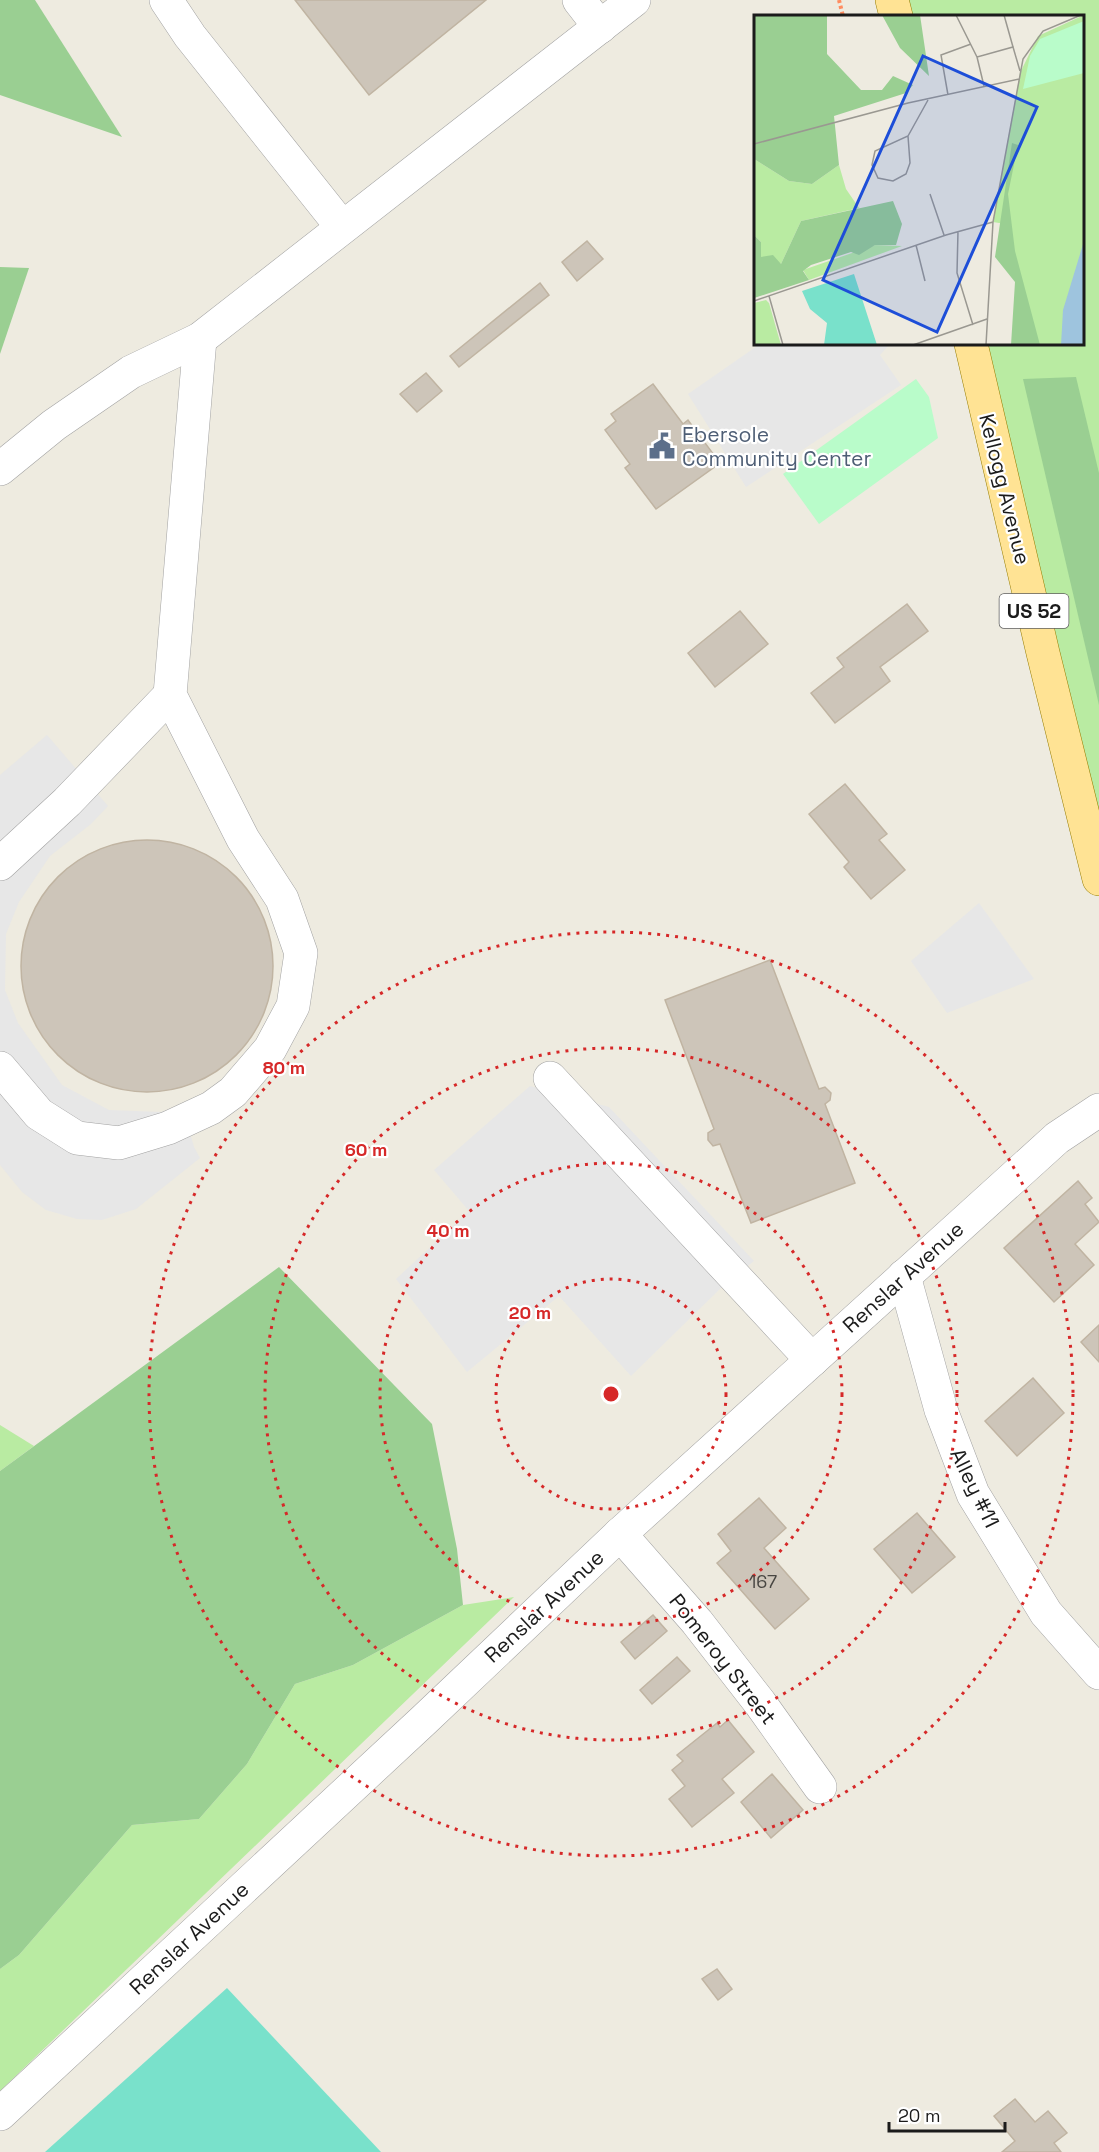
<svg xmlns="http://www.w3.org/2000/svg" width="1099" height="2152" font-family="'Space Grotesk',sans-serif">
<style>
.grass{fill:#b9eba2}
.forest{fill:#9acf92}
.park{fill:#b9fcca}
.pitch{fill:#79e1cb}
.parking{fill:#e7e7e7}
.building{fill:#cdc5b9;stroke:#c0b4a2;stroke-width:1.5}
.lines{fill:none;stroke-linecap:round;stroke-linejoin:round}
.minor-casing{stroke:#a2a2a2;stroke-width:34}
.major-casing{stroke:#937b00;stroke-width:34}
.path{stroke:#ff8c60;stroke-width:4;stroke-dasharray:3 3;stroke-linecap:butt}
.minor{stroke:#fff;stroke-width:33}
.major{stroke:#ffe394;stroke-width:33}
.ring{fill:none;stroke:#d62828;stroke-width:3;stroke-dasharray:3 6}
.labels{text-anchor:middle;dominant-baseline:central;stroke-width:4.5;stroke-linejoin:round;paint-order:stroke}
.number-label{font-size:18px;fill:#484642}
.shield{fill:#fff;stroke:#5f5f5f;stroke-width:1.5}
.shield-label{font-size:20px;font-weight:bold;fill:#1b1b1b}
.service-label{font-size:21px;fill:#4e5e75;stroke:#fff;text-anchor:start}
.street-label{font-size:21px;fill:#1b1b1b;stroke:#fff}
.inset-road{fill:none;stroke:#9a9891;stroke-width:1.5}
.view{fill:#1d4ed8;fill-opacity:0.15;stroke:#1d4ed8;stroke-width:3}
.inset-edge{fill:none;stroke:#1b1b1b;stroke-width:3}
.centre{fill:#d62828;stroke:#fff;stroke-width:3}
.ring-label{font-size:18px;text-anchor:middle;font-weight:bold;fill:#d62828;stroke:#fff;stroke-width:4.5;stroke-linejoin:round;paint-order:stroke}
</style>
<rect width="100%" height="100%" fill="#eeebe0"/>
<g class="grass">
<polygon points="892,0 1099,0 1099,879 971,344 1082,344 1082,16 896,16"/>
<polygon points="0,1425 34,1446 0,1471"/>
<polygon points="514,1597 0,2091 0,1969 19,1955 132,1825 199,1819 247,1764 295,1684 353,1665 463,1605"/>
</g>
<g class="forest">
<polygon points="0,0 35,0 122,137 0,95"/>
<polygon points="0,267 29,268 0,354"/>
<polygon points="1076,377 1099,473 1099,705 1023,379"/>
<polygon points="279,1267 432,1424 457,1549 463,1605 353,1665 295,1684 247,1764 199,1819 132,1825 19,1955 0,1969 0,1471"/>
</g>
<polygon class="park" points="916,379 929,397 938,438 819,524 783,474"/>
<polygon class="pitch" points="227,1988 381,2152 45,2152"/>
<g class="parking">
<polygon points="760,344 890,344 880,355 901,385 746,487 688,394"/>
<polygon points="47,735 108,806 91,824 50,856 19,902 6,934 5,990 18,1023 62,1085 109,1110 161,1112 182,1105 194,1147 200,1158 136,1209 102,1220 77,1219 46,1210 22,1192 0,1165 0,775"/>
<polygon points="979,903 1034,979 947,1013 911,961"/>
<polygon points="530,1086 609,1107 754,1261 722,1287 631,1376 559,1296 467,1372 396,1279 469,1211 434,1170"/>
</g>
<g class="building">
<polygon points="295,0 486,0 369,95"/>
<polygon points="587,241 603,259 577,281 562,262"/>
<polygon points="540,283 549,295 459,367 450,356"/>
<polygon points="426,373 442,391 417,412 400,394"/>
<polygon points="653,384 683,424 688,420 720,463 656,509 625,468 630,464 605,430 616,421 611,414"/>
<polygon points="907,604 928,631 880,667 890,681 835,723 811,693 844,667 837,658"/>
<polygon points="740,611 768,644 715,687 688,653"/>
<polygon points="845,784 887,834 879,840 905,870 871,899 844,867 849,862 809,814"/>
<circle cx="147" cy="966" r="126"/>
<polygon points="770,960 819,1089 825,1087 831,1093 830,1100 825,1104 855,1183 751,1223 720,1144 713,1146 708,1140 708,1133 714,1129 665,1000"/>
<polygon points="1078,1181 1092,1198 1085,1204 1099,1222 1075,1244 1094,1265 1054,1302 1004,1248"/>
<polygon points="1099,1325 1099,1362 1081,1342"/>
<polygon points="1033,1378 1064,1413 1017,1456 985,1421"/>
<polygon points="759,1498 786,1528 764,1548 809,1599 775,1629 717,1563 731,1551 718,1534"/>
<polygon points="917,1513 955,1557 912,1593 874,1549"/>
<polygon points="653,1615 667,1631 635,1659 621,1642"/>
<polygon points="677,1657 690,1671 652,1704 640,1690"/>
<polygon points="728,1720 754,1752 722,1779 734,1793 692,1827 669,1799 685,1786 672,1770 683,1761 677,1755 717,1723 720,1727"/>
<polygon points="772,1774 803,1810 771,1838 741,1802"/>
<polygon points="717,1969 732,1989 718,2000 702,1979"/>
<polygon points="1015,2099 1035,2122 1048,2111 1067,2133 1054,2143 1061,2152 1002,2152 1015,2141 994,2116"/>
</g>
<g class="lines">
<g class="minor-casing">
<g id="minor">
<polyline points="166,0 190,36 342,227"/>
<polyline points="579,0 600,27"/>
<polyline points="0,469 54,425 131,372 200,339 634,0"/>
<polyline points="0,864 67,802 170,695"/>
<polyline points="0,1068 39,1114 77,1138 119,1143 168,1128 211,1108 233,1092 270,1049 293,1006 301,953 282,899 243,839 170,695 200,339"/>
<polyline points="550,1078 812,1360"/>
<polyline points="904,1276 941,1410 973,1494 1046,1613 1099,1673"/>
<polyline points="620,1534 697,1622 760,1703 820,1787"/>
<polyline points="0,2114 424,1720 620,1534 1057,1138 1099,1110"/>
</g>
</g>
<g class="major-casing">
<g id="major">
<polyline points="892,0 896,16"/>
<polyline points="971,344 1043,653 1099,879"/>
</g>
</g>
<polyline class="path" points="839,0 843,16"/>
<use href="#minor" class="minor"/>
<use href="#major" class="major"/>
</g>
<g class="ring">
<circle cx="611" cy="1394" r="115"/>
<circle cx="611" cy="1394" r="231"/>
<circle cx="611" cy="1394" r="346"/>
<circle cx="611" cy="1394" r="462"/>
</g>
<defs>
<g id="civic-bare" transform="scale(2.07)"><path d="M-.6-6.5H3V-4.5H.6V-3L4-1V1h2V6H-6V1h2V-1L-.6-3ZM-1.2 2.5V6h2.4V2.5Z" fill="#5c6f8a" stroke="#fff" stroke-width="2.5" paint-order="stroke"/></g>
</defs>
<g fill-rule="evenodd">
<use href="#civic-bare" x="662" y="446"/>
</g>
<g class="labels">
<g class="number-label">
<text x="763" y="1581">167</text>
</g>
<rect class="shield" x="999.5" y="594" width="69" height="34" rx="4.5"/>
<g class="shield-label">
<text x="1034" y="611">US 52</text>
</g>
<g class="service-label">
<text x="682" y="434">Ebersole<tspan x="682" dy="24">Community Center</tspan></text>
</g>
<g class="street-label">
<text transform="translate(1005 489) rotate(76)">Kellogg Avenue</text>
<text transform="translate(903 1277) rotate(-42)">Renslar Avenue</text>
<text transform="translate(975 1488) rotate(64)">Alley #11</text>
<text transform="translate(544 1606) rotate(-43)">Renslar Avenue</text>
<text transform="translate(723 1659) rotate(52)">Pomeroy Street</text>
<text transform="translate(189 1938) rotate(-43)">Renslar Avenue</text>
</g>
</g>
<g transform="translate(754 15)">
<rect width="330" height="330" fill="#eeebe0"/>
<path d="M330,0V330H277L251,209L239,207L266,58L284,21ZM0,144L35,166L58,169L85,150L92,174L105,193L47,206L27,249L7,243V227L0,220ZM121,230L148,231L55,265L49,255ZM12,285L15,288L27,330H0V288Z" fill="#b9eba2"/>
<path d="M0,0H73V39L107,75H128L139,61L159,70L152,78L80,101L85,150L58,169L35,166L0,144ZM128,0H166L175,61L146,33ZM258,128L264,130L254,179L261,236L286,330H257L261,267L241,242ZM139,186L148,209L142,230H121L105,240L97,237L57,250L49,256L55,265L0,283V220L7,227V242L19,240L27,249L47,206Z" fill="#9acf92"/>
<path d="M330,6V58L269,74L276,41L286,24Z" fill="#b9fcca"/>
<path d="M100,259L123,330H70L73,308L56,294L48,276Z" fill="#79e1cb"/>
<path d="M330,226V330H307L309,295Z" fill="#9ec4de"/>
<path class="inset-road" d="M202,0L223,42M250,0L259,32M230,71L223,42L259,32L266,56M194,80L187,40L217,29M154,121L156,148L152,159L139,166L124,163L118,150L121,136L154,121L174,85M0,129L154,88L265,64M176,179L190,220M204,216L203,258L219,310M162,230L171,266M15,281L29,330M0,286L192,220L239,207M159,330L233,304M232,330L239,207L269,44L289,16L327,0"/>
<path class="view" d="M169,41L283,92L183,317L69,265Z"/>
<rect width="330" height="330" class="inset-edge"/>
</g>
<circle cx="611" cy="1394" r="9" class="centre"/>
<g class="ring-label">
<text x="284" y="1074">80 m</text>
<text x="366" y="1156">60 m</text>
<text x="448" y="1237">40 m</text>
<text x="530" y="1319">20 m</text>
</g>
<path d="M889 2122v9h116v-9" fill="none" stroke="#1b1b1b" stroke-width="3"/>
<text x="898" y="2122" font-size="18" fill="#1b1b1b" stroke="#ffffff" stroke-width="4.5" paint-order="stroke">20 m</text>
</svg>
